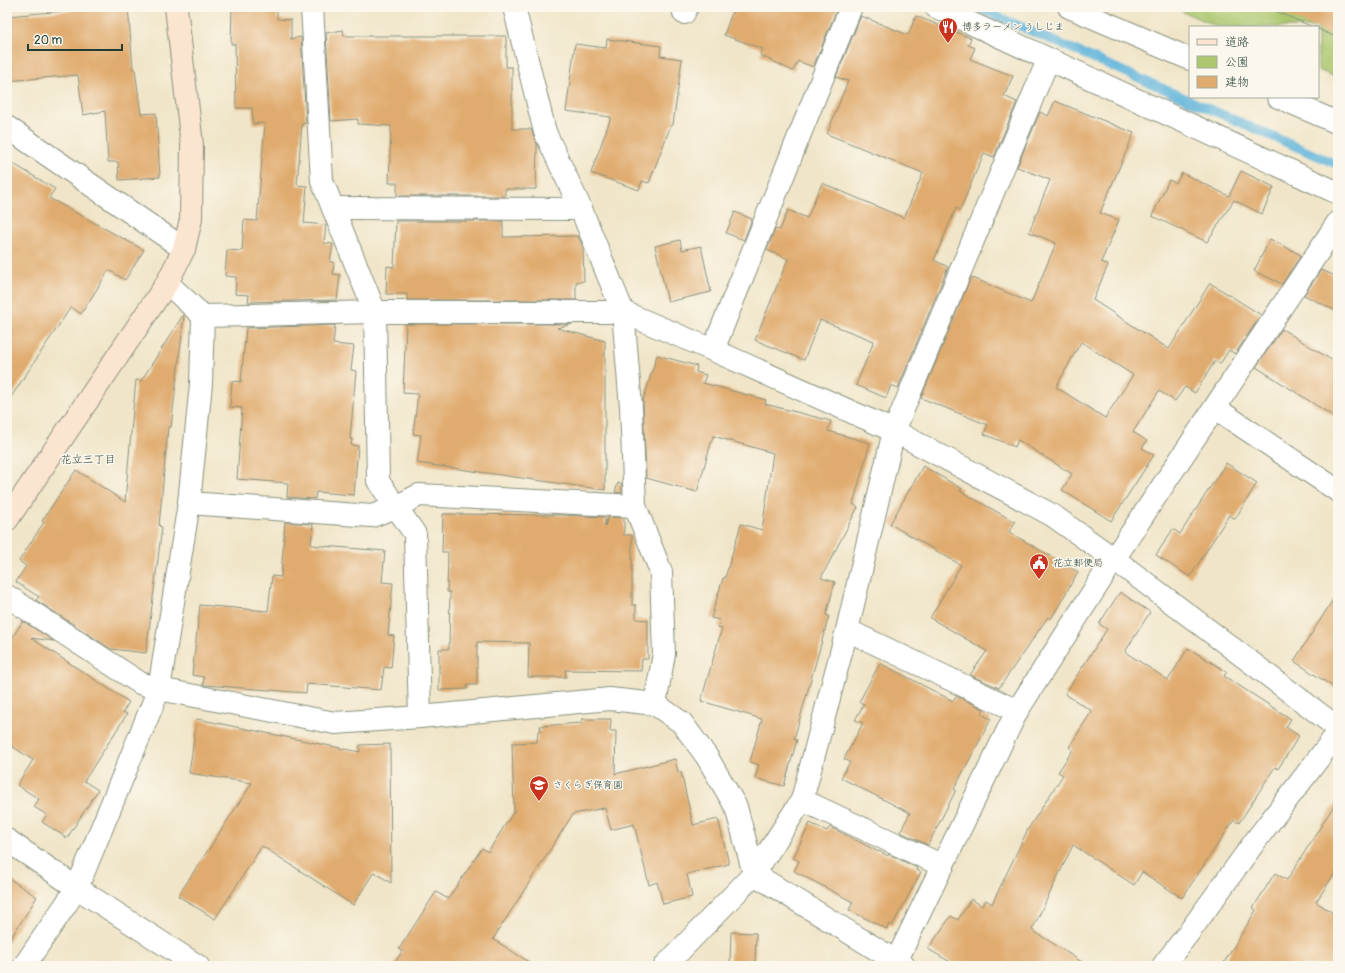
<svg xmlns="http://www.w3.org/2000/svg" width="1345" height="973" font-family="Pangolin,'Klee One',sans-serif">
<style>
.green{fill:#acc76e;stroke:#668251}
.lines{fill:none;stroke-linecap:round;stroke-linejoin:round}
.stream{stroke:#5db3da;stroke-width:9}
.building{fill:#e0ab6e;fill-rule:evenodd}
.street-casing{stroke:#88917e;stroke-width:24}
.secondary-casing{stroke:#88917e;stroke-width:24}
.street{stroke:#fff;stroke-width:22}
.secondary{stroke:#fce5d0;stroke-width:22}
.labels{text-anchor:middle;dominant-baseline:central;stroke-width:3;stroke-linejoin:round;paint-order:stroke}
.poi-label{font-size:10px;fill:#1f3d34;stroke:#fbf7ec;text-anchor:start}
.neighbourhood-label{font-size:11px;fill:#1f3d34;stroke:#fbf7ec}
</style>
<rect width="100%" height="100%" fill="#fbf7ec"/>
<filter id="ink" filterUnits="userSpaceOnUse"><feTurbulence type="fractalNoise" baseFrequency=".025" numOctaves="2"/><feDisplacementMap in="SourceGraphic" scale="8" xChannelSelector="R" yChannelSelector="G"/><feConvolveMatrix kernelMatrix="1 2 1 2 8 2 1 2 1" color-interpolation-filters="sRGB"/></filter>
<filter id="wash" filterUnits="userSpaceOnUse"><feTurbulence type="fractalNoise" baseFrequency=".012" numOctaves="4" result="noise"/><feDisplacementMap in="SourceGraphic" scale="16" xChannelSelector="R" yChannelSelector="G"/><feGaussianBlur stdDeviation="0.9" result="paint"/><feColorMatrix in="noise" values="0 0 0 0 0 0 0 0 0 0 0 0 0 0 0 0 0 1.4 0 .05"/><feComposite in="paint" operator="in"/></filter>
<g filter="url(#wash)">
<rect width="100%" height="100%" fill="#f0e5c8"/>
<polygon class="green" points="1172,7 1338,7 1338,78 1318,70 1318,27 1218,27"/>
<g class="lines">
<polyline class="stream" points="976,7 1338,165"/>
</g>
<g id="blocks">
<g class="building">
<polygon points="111,7 128,7 133,69 135,69 141,114 156,113 160,177 119,180 118,162 108,162 105,111 83,115 78,75 7,81 7,16"/>
<polygon points="232,7 277,9 277,19 291,20 291,39 301,37 306,123 302,124 297,185 307,186 304,223 326,225 324,243 333,244 330,262 334,262 333,274 340,275 337,300 248,302 249,295 235,294 236,277 225,276 227,250 242,251 244,220 257,221 265,123 253,124 252,108 236,108 235,44 231,44"/>
<polygon points="734,7 838,7 813,67 798,61 793,71 760,55 763,49 724,35"/>
<polygon points="1266,7 1338,7 1338,38 1318,29 1318,27 1313,27"/>
<polygon points="861,16 908,35 916,16 971,38 968,45 975,48 970,59 1013,76 1004,96 1017,102 994,157 984,153 960,210 956,208 934,260 948,267 898,388 891,385 886,398 856,385 874,341 820,320 804,360 755,340 788,259 767,250 775,229 780,230 788,210 807,218 822,183 904,218 923,173 827,134 848,81 836,77"/>
<polygon points="343,30 344,36 506,36 506,67 512,67 512,129 531,129 537,144 536,189 505,189 505,196 397,196 397,183 389,183 391,126 358,124 358,119 331,121 326,33"/>
<polygon points="607,39 661,46 660,56 682,59 673,125 671,125 649,183 642,181 639,190 591,173 611,117 566,111 575,44 606,48"/>
<path d="M1055,101L1134,133L1100,213L1119,220L1101,262L1108,265L1093,300L1169,349L1210,283L1261,315L1235,354L1229,350L1220,364L1215,361L1195,393L1185,387L1175,401L1159,391L1133,432L1147,441L1142,448L1154,455L1111,521L1062,490L1072,474L1018,440L1015,447L984,434L988,425L921,398L971,277L1031,303L1056,243L1029,232L1050,180L1017,167L1040,112L1048,116ZM1081,342L1133,375L1105,418L1056,387Z"/>
<polygon points="7,160 55,189 49,198 144,250 125,280 109,270 81,314 71,307 7,403"/>
<polygon points="1241,171 1274,187 1262,214 1234,200 1207,242 1152,216 1169,180 1176,183 1182,173 1229,196"/>
<polygon points="735,212 752,219 744,240 726,233"/>
<polygon points="396,221 503,221 503,237 578,236 583,247 584,281 576,282 576,300 407,300 407,294 386,294 387,266 394,267"/>
<polygon points="1270,239 1301,255 1282,284 1254,271"/>
<polygon points="680,240 682,250 701,246 711,292 668,302 655,246"/>
<polygon points="1321,270 1338,277 1338,312 1304,295"/>
<polygon points="183,315 184,316 171,427 168,427 159,526 162,527 146,653 111,649 36,600 39,597 16,582 26,566 19,561 44,522 42,521 76,470 125,502 132,421 136,380 141,381"/>
<polygon points="406,324 572,324 557,328 605,341 605,490 417,463 421,435 413,434 418,394 403,393"/>
<polygon points="335,325 333,344 354,346 351,370 356,371 350,439 352,439 351,445 358,446 354,495 316,492 315,499 287,497 288,483 237,479 242,408 230,407 232,381 241,382 246,328"/>
<polygon points="1282,329 1338,364 1338,419 1256,367"/>
<polygon points="657,355 697,366 696,372 706,375 703,383 766,400 765,404 831,421 828,431 870,443 853,504 858,507 821,578 835,582 826,615 829,616 794,739 797,740 784,786 755,778 759,765 750,762 762,719 701,701 722,628 718,627 720,620 711,618 723,578 725,578 741,524 762,530 773,453 713,436 697,492 646,478 643,401"/>
<polygon points="1226,463 1257,483 1235,519 1229,515 1190,577 1156,555 1173,529 1180,534"/>
<polygon points="923,466 962,489 960,491 1015,522 1009,532 1078,572 1051,619 1048,617 999,688 970,675 987,651 930,618 961,565 890,524"/>
<polygon points="618,483 622,484 622,493 615,492"/>
<polygon points="443,514 560,515 605,517 605,526 608,517 624,518 624,535 632,535 632,605 636,605 636,619 648,620 648,659 642,659 641,671 565,670 566,677 528,677 529,643 477,642 477,685 467,685 467,689 439,690 439,649 449,649 450,592 447,592 448,552 442,552"/>
<polygon points="285,522 313,524 311,545 385,551 382,582 393,583 388,635 394,636 391,668 384,667 381,690 307,684 306,693 205,685 203,685 204,677 192,675 200,605 268,611 272,576 281,577"/>
<polygon points="1120,592 1150,612 1125,652 1168,680 1188,648 1227,672 1224,676 1291,719 1286,727 1299,736 1278,769 1275,767 1239,823 1234,820 1182,898 1142,872 1134,885 1073,845 1032,930 1088,966 957,966 928,949 951,916 958,920 971,899 982,906 986,900 992,904 1028,829 1063,775 1058,772 1073,750 1069,747 1092,711 1065,694 1107,629 1099,624"/>
<polygon points="1338,592 1338,690 1294,661"/>
<polygon points="23,621 54,641 31,638 129,702 123,712 127,714 84,781 98,790 67,838 42,822 47,815 34,807 39,799 17,785 33,760 7,743 7,646"/>
<polygon points="880,663 953,701 956,696 984,709 981,714 991,719 954,789 956,790 928,845 900,832 910,813 841,778 850,762 844,759 863,723 855,720 864,704 859,702"/>
<polygon points="197,719 360,752 360,745 390,744 391,883 374,872 353,905 262,846 215,919 178,896 252,783 189,773"/>
<polygon points="582,719 611,719 610,731 616,731 615,774 675,759 678,772 681,772 693,825 718,819 729,864 687,874 692,897 663,904 657,882 649,885 634,824 611,830 605,808 573,814 493,939 535,966 393,966 402,951 399,949 436,892 448,899 482,848 488,852 514,811 512,743 537,742 538,731 541,731 540,726 582,723"/>
<polygon points="1338,799 1338,868 1316,902 1338,916 1338,966 1222,966 1256,910 1253,908 1275,873 1287,880"/>
<polygon points="810,823 827,831 830,827 879,852 879,851 888,856 889,854 917,868 916,870 921,872 892,926 889,924 887,929 849,910 853,902 794,871 799,861 793,858"/>
<polygon points="7,877 37,897 7,944"/>
<polygon points="731,932 756,933 755,966 730,966"/>
</g>
</g>
</g>
<g filter="url(#ink)">
<use href="#blocks" fill-opacity="0" stroke="#88917e" stroke-width="1"/>
<g class="lines">
<g class="street-casing">
<g id="street">
<polyline points="312,7 322,181 375,312 378,481 415,534 420,717"/>
<polyline points="514,7 545,132 581,209 623,312 631,407 635,506 661,572 664,654 655,704"/>
<polyline points="936,7 1338,193"/>
<polyline points="1069,7 1190,59"/>
<polyline points="684,13 687,7"/>
<polyline points="1278,97 1338,123"/>
<polyline points="7,127 184,249"/>
<polyline points="333,208 581,209"/>
<polyline points="167,283 203,316 375,312 623,312 713,350 894,431 1052,515 1114,559 1338,728"/>
<polyline points="713,350 851,7"/>
<polyline points="1215,408 1338,491"/>
<polyline points="189,503 372,516 396,507 419,495 635,506"/>
<polyline points="7,596 140,683 159,689 335,723 420,717 610,699 655,704 682,723 707,757 736,807 754,874 904,966"/>
<polyline points="847,630 1017,711"/>
<polyline points="802,800 943,866"/>
<polyline points="7,840 77,888 198,966"/>
<polyline points="24,966 77,888 159,689 189,503 201,384 203,316"/>
<polyline points="665,966 754,874 802,800 847,630 894,431 1048,60"/>
<polyline points="894,966 1017,711 1114,559 1338,222"/>
<polyline points="1163,966 1190,931 1256,840 1338,733"/>
</g>
</g>
<g class="secondary-casing">
<polyline id="secondary" points="7,520 167,283 184,249 191,219 192,145 176,7"/>
</g>
<use href="#street" class="street"/>
<use href="#secondary" class="secondary"/>
</g>
</g>
<defs>
<g id="restaurant-pin" transform="scale(1)"><path d="M0 17L-7.5 6A9.5 9.5 0 1 1 7.5 6Z" fill="#c8321e" stroke="#fbf7ec"/><path d="M-5-6h1v4h1v-4h1v4h1v-4h1v5L-1.5 .5V6h-2V.5L-5-1ZM5-6V6H3V1.5H1.5Q1.5-4 5-6Z" fill="#fff"/></g>
<g id="civic-pin" transform="scale(1)"><path d="M0 17L-7.5 6A9.5 9.5 0 1 1 7.5 6Z" fill="#c8321e" stroke="#fbf7ec"/><path d="M-.6-6.5H3V-4.5H.6V-3L4-1V1h2V6H-6V1h2V-1L-.6-3ZM-1.2 2.5V6h2.4V2.5Z" fill="#fff"/></g>
<g id="school-pin" transform="scale(1)"><path d="M0 17L-7.5 6A9.5 9.5 0 1 1 7.5 6Z" fill="#c8321e" stroke="#fbf7ec"/><path d="M0-5L7-2L0 1L-7-2ZM-4 1L0 2.5L4 1V4Q0 6-4 4Z" fill="#fff"/></g>
</defs>
<g fill-rule="evenodd">
<use href="#restaurant-pin" x="948" y="27"/>
<use href="#civic-pin" x="1039" y="563"/>
<use href="#school-pin" x="539" y="785"/>
</g>
<g class="labels">
<g class="poi-label">
<text x="962" y="27">博多ラーメン うしじま</text>
<text x="1053" y="563">花立郵便局</text>
<text x="553" y="785">さくらぎ保育園</text>
</g>
<g class="neighbourhood-label">
<text x="88" y="459">花立三丁目</text>
</g>
</g>
<rect width="1345" height="973" fill="none" stroke="#fbf7ec" stroke-width="24"/>
<rect x="1189" y="26" width="130" height="72" fill="#fbf7ec" stroke="#a3ada2"/>
<rect x="1197" y="39" width="20" height="6" fill="#fce5d0" stroke="#a3ada2"/>
<text x="1225" y="46" font-size="12" fill="#1f3d34">道路</text>
<rect x="1197" y="56" width="20" height="12" fill="#acc76e" stroke="#a3ada2"/>
<text x="1225" y="66" font-size="12" fill="#1f3d34">公園</text>
<rect x="1197" y="76" width="20" height="12" fill="#e0ab6e" stroke="#a3ada2"/>
<text x="1225" y="86" font-size="12" fill="#1f3d34">建物</text>
<path d="M28 44v6h94v-6" fill="none" stroke="#1f3d34" stroke-width="2"/>
<text x="34" y="44" font-size="12" fill="#1f3d34" stroke="#fbf7ec" stroke-width="3" paint-order="stroke">20 m</text>
</svg>
